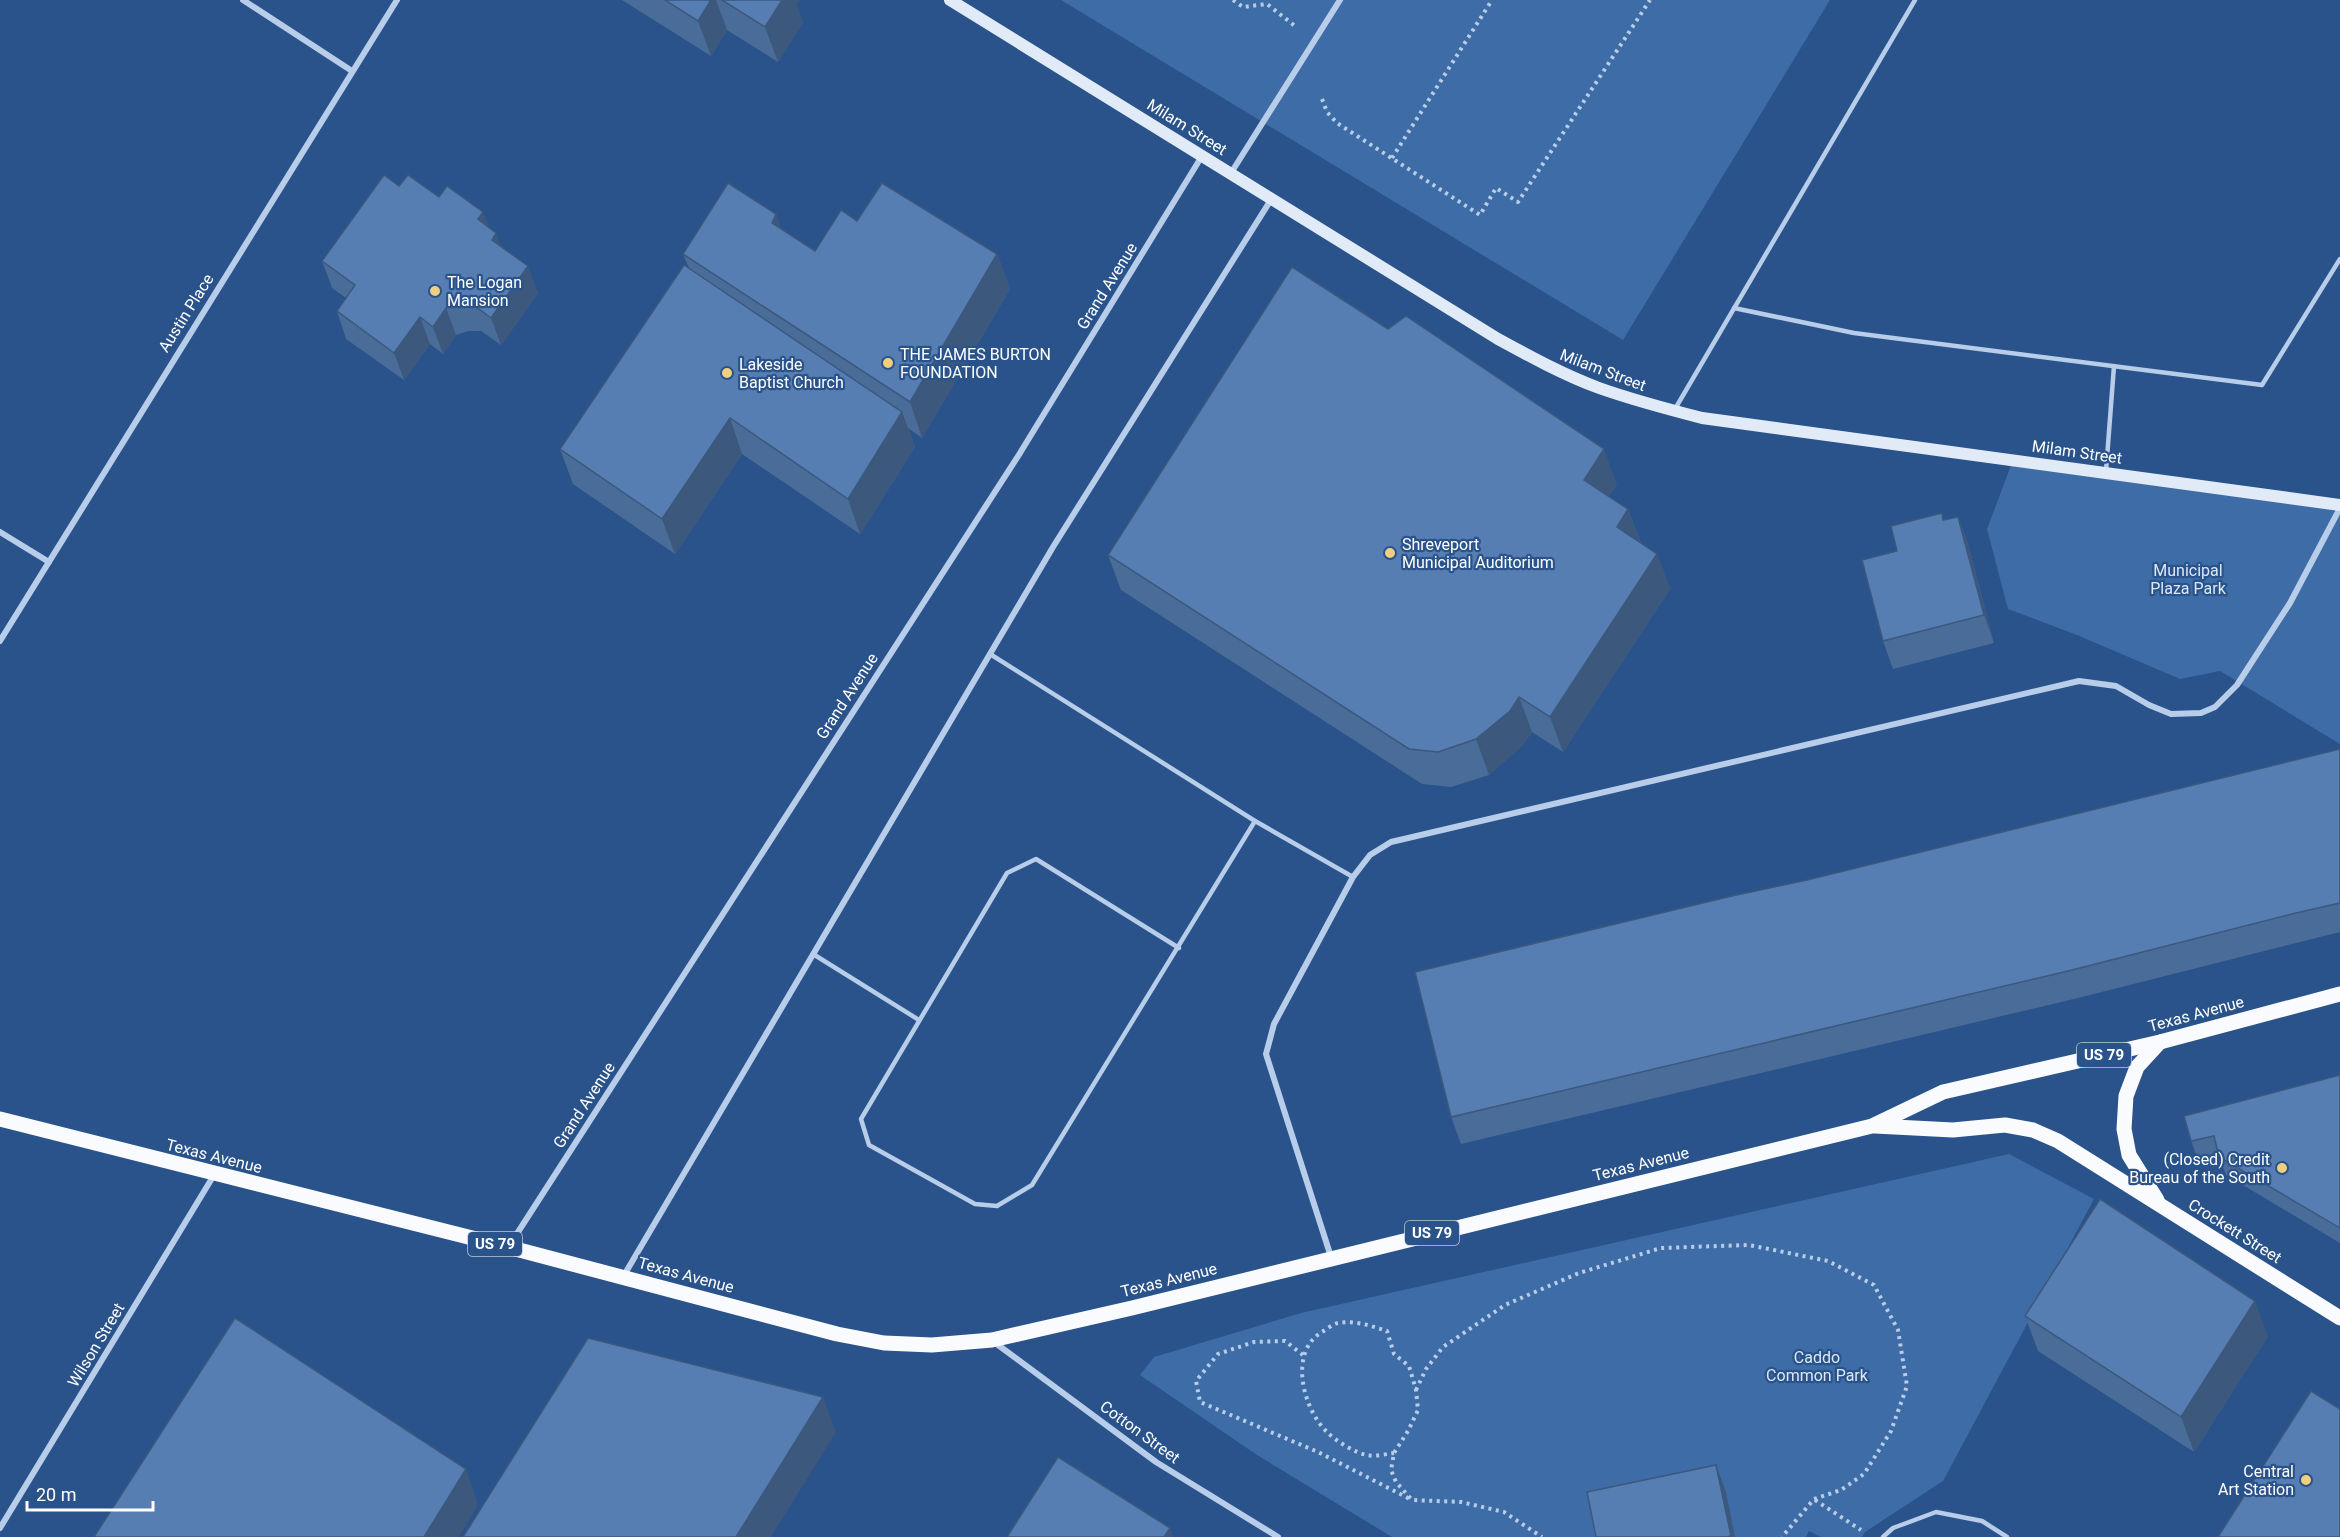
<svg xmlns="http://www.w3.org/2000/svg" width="2340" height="1537" font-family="Roboto,sans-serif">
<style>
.green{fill:#3e6ca6}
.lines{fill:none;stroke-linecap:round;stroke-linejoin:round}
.path{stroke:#b7cde9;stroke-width:4;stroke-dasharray:3 4.5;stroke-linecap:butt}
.lane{stroke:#b7cde9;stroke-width:4.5}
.street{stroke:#b7cde9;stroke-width:6}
.secondary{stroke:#e1ebf8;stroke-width:12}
.primary{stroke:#fafbfe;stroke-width:15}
.wall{fill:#4a6c99}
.shaded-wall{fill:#3c587d}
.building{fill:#567eb2;stroke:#3c587d;stroke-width:1.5}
.poi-dot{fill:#f0d07e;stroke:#29538a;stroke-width:2}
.labels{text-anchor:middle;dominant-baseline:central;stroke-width:4.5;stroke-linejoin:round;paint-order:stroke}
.shield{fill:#29538a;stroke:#bfcbdc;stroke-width:1.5}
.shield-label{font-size:15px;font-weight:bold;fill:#fff}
.street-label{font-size:16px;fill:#fff;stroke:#29538a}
.poi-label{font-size:16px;fill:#fff;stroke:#29538a;text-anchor:start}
.park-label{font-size:16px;fill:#dbe8f7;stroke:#29538a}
</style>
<rect width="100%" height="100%" fill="#29538a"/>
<g class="green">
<polygon points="1061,0 1830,0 1623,340"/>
<polygon points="2013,460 2340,506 2340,744 2220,671 2180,679 2077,635 2008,609 1987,529"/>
<polygon points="2009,1154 2094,1199 1943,1481 1865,1532 1862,1537 1821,1537 1809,1531 1806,1537 1392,1537 1257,1455 1140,1375 1154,1357 1301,1313"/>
</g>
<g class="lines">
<g class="path">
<polyline points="1233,0 1243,7 1267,4 1295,26"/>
<polyline points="1322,99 1327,112 1337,123 1480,215 1496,188 1518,202 1650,0"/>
<polyline points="1392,158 1492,0"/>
<polyline points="1303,1355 1285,1341 1254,1342 1218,1354 1196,1381 1200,1402 1318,1452 1410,1499"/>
<polyline points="1416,1390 1426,1369 1443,1347 1505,1305 1579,1273 1661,1248 1749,1245 1828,1261 1874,1285 1898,1330 1907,1386 1891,1431 1864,1474 1841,1490 1814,1499 1782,1537"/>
<path d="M1394,1453C1386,1454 1375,1457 1367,1455C1355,1453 1336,1441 1327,1432C1303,1409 1288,1352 1322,1332C1327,1329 1333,1324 1338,1323C1355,1320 1371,1326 1387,1331L1394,1354L1409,1366L1416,1390L1418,1410L1408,1431L1394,1453L1391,1470L1396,1482L1412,1500L1461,1502L1504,1512L1542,1537"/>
<polyline points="1815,1500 1861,1530"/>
</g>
<g class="lane">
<polyline points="1734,308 1854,333 2262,385 2340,259"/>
<polyline points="1675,409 1915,0"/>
<polyline points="2106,471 2114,366"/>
<polyline points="990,654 1255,821 1353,877"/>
<polyline points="1179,948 1036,859 1007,873 861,1119 869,1145 975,1204 997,1206 1032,1185 1255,821"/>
<polyline points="813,954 919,1020"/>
<polyline points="1883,1537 1893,1528 1936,1512 1982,1521 2007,1537"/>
</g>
<g class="street">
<polyline points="243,0 352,71"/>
<polyline points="1231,173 1340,0"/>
<polyline points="0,532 49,562"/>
<polyline points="0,641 397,0"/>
<polyline points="509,1246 1020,453 1202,156"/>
<polyline points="1331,1257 1266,1054 1274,1024 1353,877 1370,855 1391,842 2079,681 2116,686 2149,705 2171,714 2201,713 2215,707 2237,685 2290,603 2340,508"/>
<polyline points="623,1277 1053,547 1272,198"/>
<polyline points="994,1342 1156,1462 1278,1537"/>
<polyline points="0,1528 214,1175"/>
</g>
<path class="secondary" d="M950,0L1498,339C1531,357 1564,375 1599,388C1633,400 1667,409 1702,418L2340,505"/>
<g class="primary">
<polyline points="0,1119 508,1247 837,1334 884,1343 932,1345 992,1340 1132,1308 1872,1126 1943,1092 2160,1042 2340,994"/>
<polyline points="1875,1126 1953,1130 2005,1125 2033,1130 2058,1141 2340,1318"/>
<polyline points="2157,1200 2129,1155 2124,1129 2126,1096 2137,1067 2160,1042"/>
</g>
</g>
<g class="wall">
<polygon points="622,0 799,0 796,4 803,22 778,62 727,30 711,56"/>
<polygon points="399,186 439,197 483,212 488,227 501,246 538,293 501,345 481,331 469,331 456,335 443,354 430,344 404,380 346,339 337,311 346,298 332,288 322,261"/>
<polygon points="776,214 781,229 815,251 857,221 997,254 1010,289 922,438 908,428 915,447 860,534 742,454 675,554 573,484 560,449 689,268 683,254"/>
<polygon points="1617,484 1609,496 1628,509 1641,543 1657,554 1670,589 1563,752 1532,732 1522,746 1489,775 1451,787 1422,784 1121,590 1108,555"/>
<polygon points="1958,517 1968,544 1994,643 1893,669 1883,641 1897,551 1944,520"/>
<polygon points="2340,749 2340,932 2078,998 1461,1144 1451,1117 1807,880"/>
<polygon points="2340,1075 2340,1243 2226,1175 2219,1155 2198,1160 2191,1141"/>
<polygon points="2025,1316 2268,1336 2194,1452 2038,1351"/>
</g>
<g class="shaded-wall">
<polygon points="711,0 716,0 727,30 711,56 698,21"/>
<polygon points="782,0 799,0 796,4 803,22 778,62 765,27"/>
<polygon points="483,212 493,239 496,233 506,261 478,219"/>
<polygon points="776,214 788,249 772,223"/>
<polygon points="997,254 1010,289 922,438 910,402"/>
<polygon points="528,266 538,293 501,345 491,318"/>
<polygon points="446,308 456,335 443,354 433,327"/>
<polygon points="420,317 430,344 404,380 394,353"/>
<polygon points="902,412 915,447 860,534 848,499"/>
<polygon points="730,418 742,454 675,554 662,519"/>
<polygon points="1604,449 1617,484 1597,515 1584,480"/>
<polygon points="1628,509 1641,544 1617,527"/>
<polygon points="1958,517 1968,544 1994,643 1984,615"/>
<polygon points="1657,554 1670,589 1563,752 1550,717"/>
<polygon points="1519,697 1532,732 1522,746 1489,775 1476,739"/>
<polygon points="2255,1301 2268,1336 2194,1452 2181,1417"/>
<polygon points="823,1397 836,1432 771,1537 736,1537"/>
<polygon points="1716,1465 1726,1492 1735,1537 1731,1537"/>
<polygon points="466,1469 478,1505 459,1537 424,1537"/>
<polygon points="1170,1528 1173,1537 1164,1537"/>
</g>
<g class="building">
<polygon points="665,0 711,0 698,21"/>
<polygon points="722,0 782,0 765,27"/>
<polygon points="384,175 399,186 408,175 439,197 447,186 483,212 478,219 496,233 492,240 528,266 491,318 471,303 460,303 446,308 433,327 420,317 394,353 337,311 355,285 322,261"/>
<polygon points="728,183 776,214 772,223 815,251 841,210 857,221 882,183 997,254 910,402 683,254"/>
<polygon points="684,265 902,412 848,499 730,418 662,519 560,449"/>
<polygon points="1292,267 1388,329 1406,316 1604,449 1584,480 1628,509 1617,527 1657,554 1550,717 1519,697 1510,711 1476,739 1438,752 1409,749 1108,555"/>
<polygon points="1942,513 1943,520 1958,517 1984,615 1883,641 1862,560 1897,551 1891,526"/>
<polygon points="2340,749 2340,903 2296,913 2068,971 1451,1117 1415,972 1732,896 1807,880"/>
<polygon points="2340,1075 2340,1228 2219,1157 2214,1136 2191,1141 2184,1116"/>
<polygon points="2100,1199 2255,1301 2181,1417 2025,1316"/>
<polygon points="235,1318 466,1469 424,1537 94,1537"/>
<polygon points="588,1338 823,1397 736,1537 463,1537"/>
<polygon points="2311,1391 2340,1409 2340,1537 2218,1537"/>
<polygon points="1058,1457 1170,1528 1164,1537 1007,1537"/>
<polygon points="1716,1465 1731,1536 1726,1537 1596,1537 1587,1492"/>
</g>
<g class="poi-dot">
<circle cx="435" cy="291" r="6"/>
<circle cx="888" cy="363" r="6"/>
<circle cx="727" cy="373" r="6"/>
<circle cx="1390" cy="553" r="6"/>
<circle cx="2282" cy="1168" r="6"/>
<circle cx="2306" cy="1480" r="6"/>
</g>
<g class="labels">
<g class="shield">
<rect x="2077" y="1043" width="54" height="24" rx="4.5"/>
<rect x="1405" y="1221" width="54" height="24" rx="4.5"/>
<rect x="468" y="1232" width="54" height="24" rx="4.5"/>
</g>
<g class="shield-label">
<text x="2104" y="1055">US 79</text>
<text x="1432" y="1233">US 79</text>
<text x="495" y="1244">US 79</text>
</g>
<g class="street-label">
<text transform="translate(1187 127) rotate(32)">Milam Street</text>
<text transform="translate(1107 286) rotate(-58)">Grand Avenue</text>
<text transform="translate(186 313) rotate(-58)">Austin Place</text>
<text transform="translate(1603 370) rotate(21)">Milam Street</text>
<text transform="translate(2077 452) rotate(8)">Milam Street</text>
<text transform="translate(847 696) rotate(-57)">Grand Avenue</text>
<text transform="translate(2196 1014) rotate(-15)">Texas Avenue</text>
<text transform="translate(584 1105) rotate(-57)">Grand Avenue</text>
<text transform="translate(214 1156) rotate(14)">Texas Avenue</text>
<text transform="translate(1641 1164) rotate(-14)">Texas Avenue</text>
<text transform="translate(2235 1231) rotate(32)">Crockett Street</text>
<text transform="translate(686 1275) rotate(15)">Texas Avenue</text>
<text transform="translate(1169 1280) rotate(-14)">Texas Avenue</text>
<text transform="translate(96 1345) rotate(-59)">Wilson Street</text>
<text transform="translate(1140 1432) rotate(36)">Cotton Street</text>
</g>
<g class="poi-label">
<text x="447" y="282">The Logan<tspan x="447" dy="18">Mansion</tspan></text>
<text x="900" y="354">THE JAMES BURTON<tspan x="900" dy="18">FOUNDATION</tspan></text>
<text x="739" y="364">Lakeside<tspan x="739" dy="18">Baptist Church</tspan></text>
<text x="1402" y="544">Shreveport<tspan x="1402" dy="18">Municipal Auditorium</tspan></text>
<text x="2270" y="1159" text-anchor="end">(Closed) Credit<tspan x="2270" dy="18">Bureau of the South</tspan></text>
<text x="2294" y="1471" text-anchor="end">Central<tspan x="2294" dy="18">Art Station</tspan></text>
</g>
<g class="park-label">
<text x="2188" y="570">Municipal<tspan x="2188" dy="18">Plaza Park</tspan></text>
<text x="1817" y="1357">Caddo<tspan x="1817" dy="18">Common Park</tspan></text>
</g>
</g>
<path d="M27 1501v9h126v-9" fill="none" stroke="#ffffff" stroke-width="3"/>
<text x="36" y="1501" font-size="18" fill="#ffffff" stroke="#29538a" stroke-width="4.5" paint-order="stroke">20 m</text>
</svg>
